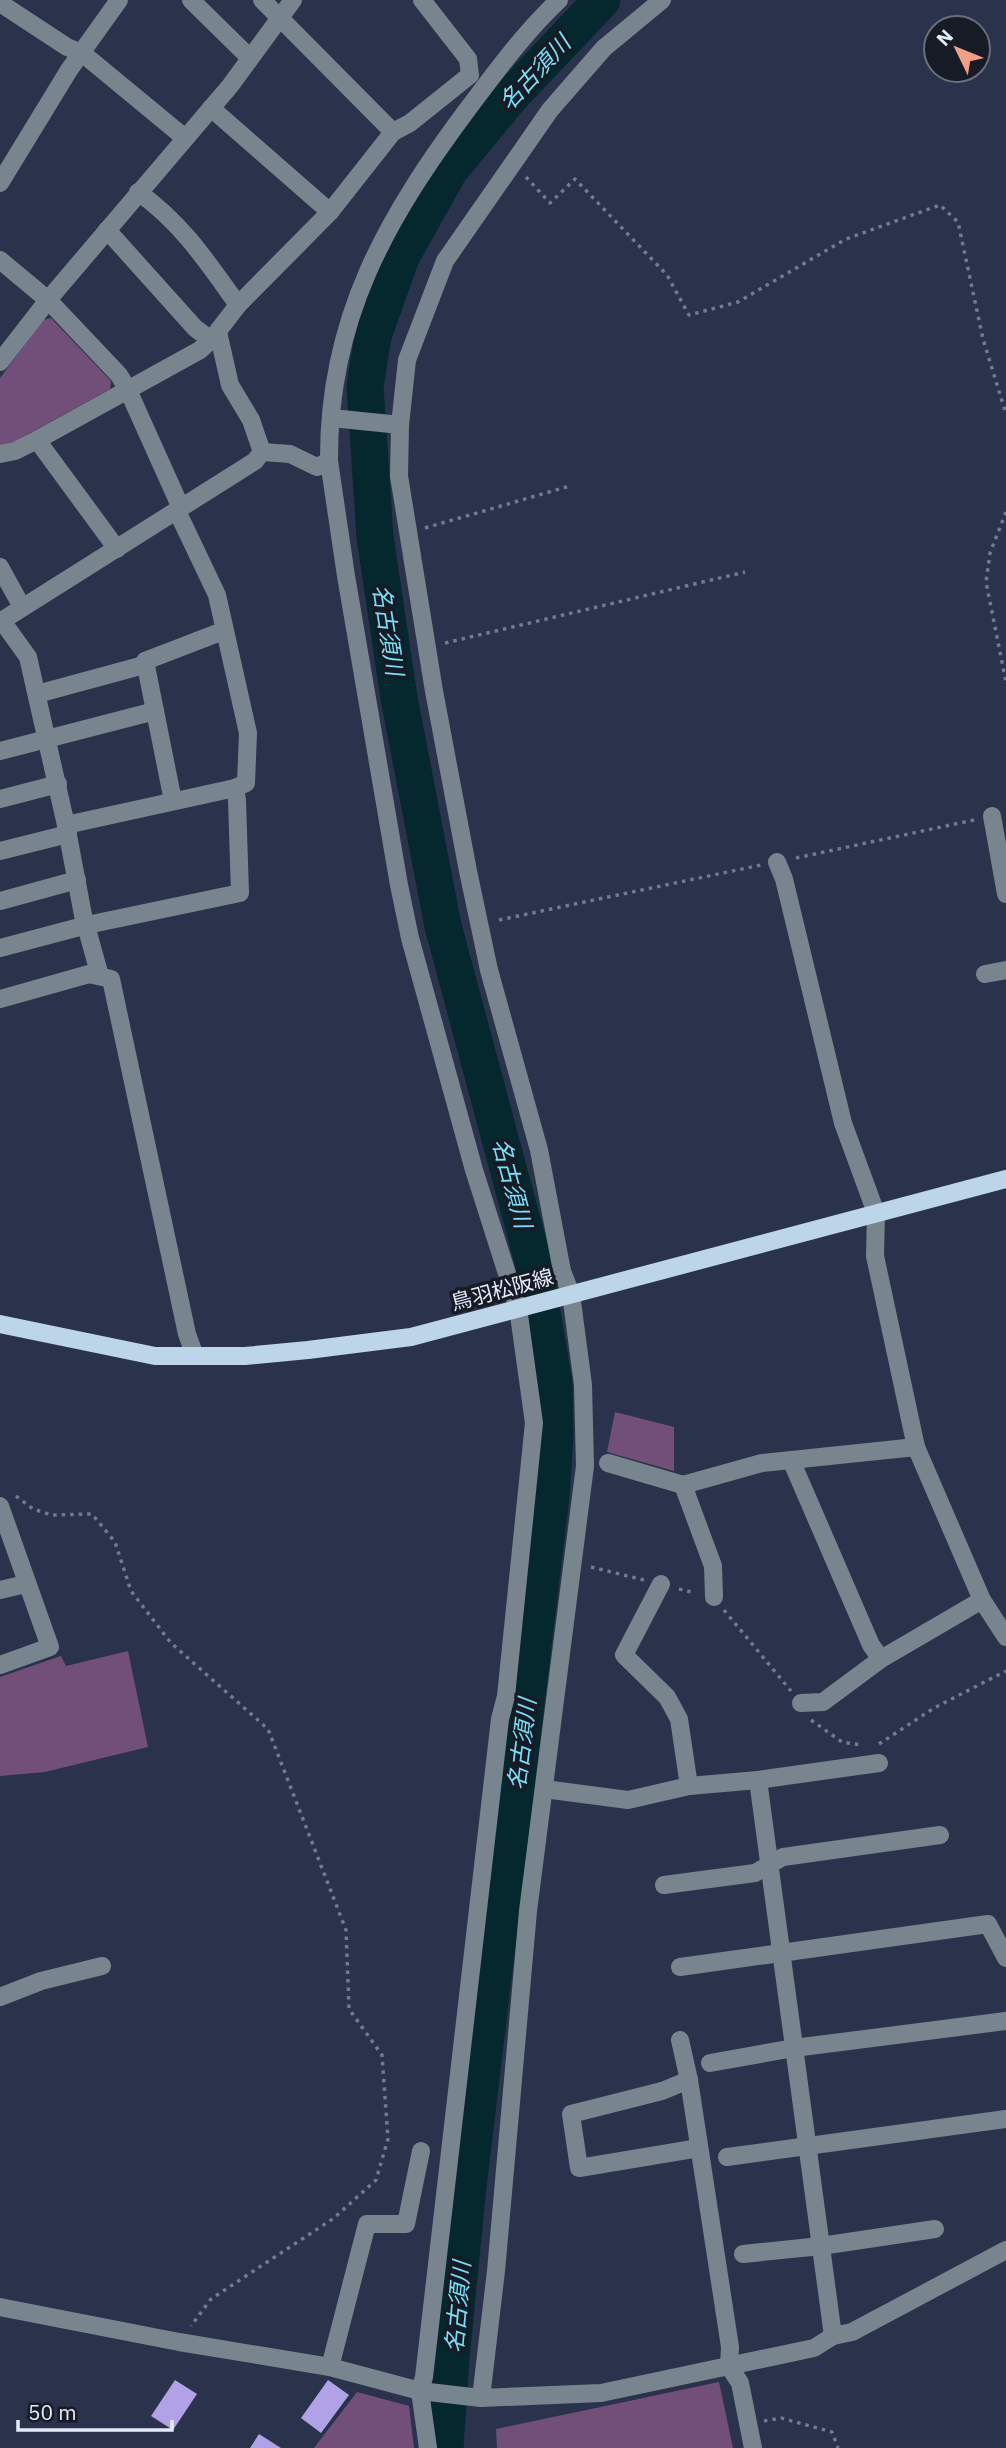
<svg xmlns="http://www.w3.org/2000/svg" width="1006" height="2448" font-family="'IBM Plex Sans','Noto Sans JP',sans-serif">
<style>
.green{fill:#714f79}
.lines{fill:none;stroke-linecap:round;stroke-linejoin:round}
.river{stroke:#05282f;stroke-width:37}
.building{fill:#b1a2e8}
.path{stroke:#717a8e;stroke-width:3.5;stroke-dasharray:3.5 5;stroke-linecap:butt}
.minor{stroke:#79858e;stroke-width:18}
.major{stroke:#bcd5e8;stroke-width:18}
.labels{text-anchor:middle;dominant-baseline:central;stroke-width:7;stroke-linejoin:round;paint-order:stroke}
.street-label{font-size:21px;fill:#e4ebfb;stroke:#171b26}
.water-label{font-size:23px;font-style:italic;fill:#76e1f9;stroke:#171b26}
</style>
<rect width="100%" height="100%" fill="#2a334b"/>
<g class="green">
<polygon points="51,318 111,381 110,389 14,442 0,445 0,378 43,320"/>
<polygon points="615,1412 674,1427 674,1471 607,1452"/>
<polygon points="128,1651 148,1747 45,1772 0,1776 0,1677 61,1656 66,1666"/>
<polygon points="719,2382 733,2448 497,2448 496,2429"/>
<polygon points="357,2392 409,2406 414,2448 314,2448"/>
</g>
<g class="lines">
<polyline class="river" points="445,2448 451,2358 468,2186 551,1496 555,1436 554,1383 533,1261 443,926 399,698 375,537 365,386 373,336 401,257 449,171 511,96 602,0"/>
</g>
<g class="building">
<polygon points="175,2380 197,2394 173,2430 151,2416"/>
<polygon points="328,2380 349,2395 321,2433 301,2418"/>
<polygon points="259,2434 281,2448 250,2448"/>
</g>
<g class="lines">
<g class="path">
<polyline points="526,177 550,203 575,179 667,275 689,315 738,302 846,239 940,205 958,222 983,339 1006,414"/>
<polyline points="1006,512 990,553 986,582 1006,682"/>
<polyline points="425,528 570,486"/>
<polyline points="445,643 745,572"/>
<polyline points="796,858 974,820"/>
<polyline points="499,920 761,865"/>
<polyline points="16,1496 33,1509 52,1515 92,1514 115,1542 131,1591 171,1643 268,1729 346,1930 349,2009 382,2055 388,2139 376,2180 334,2218 211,2299 191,2326"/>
<polyline points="591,1567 644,1580"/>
<polyline points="679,1589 695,1593"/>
<polyline points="724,1610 791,1691"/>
<polyline points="811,1720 842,1742 862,1745"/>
<polyline points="879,1744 934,1708 1006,1671"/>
<polyline points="764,2421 781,2418 832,2432 838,2448"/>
</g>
<g class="minor">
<polyline points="191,0 250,58"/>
<polyline points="262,0 393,132"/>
<polyline points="0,3 67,47 82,53 185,138"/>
<polyline points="211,108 330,212"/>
<polyline points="0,183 69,70 119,0"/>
<path d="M138,192C182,223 208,263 238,305"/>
<polyline points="107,230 195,328 211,340"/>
<polyline points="0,260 48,300 119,375 128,390 181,508"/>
<polyline points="0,362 48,300 230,86 293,0"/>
<polyline points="332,418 400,425"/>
<polyline points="37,440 117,549"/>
<polyline points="262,452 290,454 317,467 329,461"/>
<polyline points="0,454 15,451 37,440 200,350 211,340 238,305 330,212 393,132 410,123 470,75 468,59 422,0"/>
<polyline points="0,567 22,607"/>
<polyline points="2,621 28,657 66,825 83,915 100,976"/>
<polyline points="0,622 255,461 262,452 251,420 230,385 218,332"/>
<polyline points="37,694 144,665"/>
<polyline points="0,751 155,711"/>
<polyline points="0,799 58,784"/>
<polyline points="173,801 145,661 223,631"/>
<polyline points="992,816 1006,894"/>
<polyline points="66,825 235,788"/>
<polyline points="0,851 68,834"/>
<polyline points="777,862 784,879 843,1123 876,1213 875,1256 916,1447 982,1600 1006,1637"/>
<polyline points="0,901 77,880"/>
<polyline points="0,948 87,925 240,893 237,800 235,788 246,783 248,733 217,595 177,511"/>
<polyline points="985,974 1006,970"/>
<polyline points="0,999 89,974 111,979 187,1334 195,1356"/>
<polyline points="791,1460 871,1645 881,1659"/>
<polyline points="608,1463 683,1485"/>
<polyline points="0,1506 50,1647 0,1665"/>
<polyline points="661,1584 624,1655 667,1697 679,1719 689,1786"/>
<polyline points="0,1590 26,1584"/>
<polyline points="714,1597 713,1566 683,1485 762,1463 916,1447"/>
<polyline points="801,1703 823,1702 881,1659 982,1600"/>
<polyline points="758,1780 833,2336"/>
<polyline points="544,1789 628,1800 689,1786 758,1780 879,1763"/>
<polyline points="664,1885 755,1873 783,1857 940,1835"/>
<polyline points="680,1967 988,1924 1006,1958"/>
<polyline points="0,1997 41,1981 102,1966"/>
<polyline points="680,2040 689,2080 730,2347 729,2366 740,2383 753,2448"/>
<polyline points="710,2063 794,2048 1006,2021"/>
<polyline points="689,2080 662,2091 571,2114 579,2168 699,2148"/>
<polyline points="727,2157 1006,2119"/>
<polyline points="743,2254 821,2246 935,2229"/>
<polyline points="0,2307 179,2342 330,2367 420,2391 481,2398 601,2393 814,2348 833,2336 852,2332 1006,2250"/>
<polyline points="330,2367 367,2224 406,2224 421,2151"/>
<polyline points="481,2398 496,2271 528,1911 585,1466 583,1385 571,1294 562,1271 539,1150 489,970 468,871 434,691 399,476 400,425 407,360 445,261 550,110 604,48 662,0"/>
<path d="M428,2448L420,2391L424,2377L500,1719L506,1696L534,1423L518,1308L474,1170L410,938L399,885L346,576L329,461C328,318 387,217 470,106C498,69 525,32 559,0"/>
</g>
<polyline class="major" points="0,1324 155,1356 245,1356 308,1350 411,1337 1006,1179"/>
</g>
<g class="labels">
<g class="street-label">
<text transform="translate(502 1289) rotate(-15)">鳥羽松阪線</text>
</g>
<g class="water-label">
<text transform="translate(534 72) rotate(-47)">名古須川</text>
<text transform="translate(389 630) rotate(81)">名古須川</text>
<text transform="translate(513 1183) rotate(75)">名古須川</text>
<text transform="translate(521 1744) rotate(-83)">名古須川</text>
<text transform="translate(457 2307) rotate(-85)">名古須川</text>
</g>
</g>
<g transform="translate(957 49) rotate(313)"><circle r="33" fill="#171b26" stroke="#696e7b" stroke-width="2"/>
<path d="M0-5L12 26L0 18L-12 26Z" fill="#f39f84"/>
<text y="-10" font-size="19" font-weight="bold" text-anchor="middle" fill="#e4ebfb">N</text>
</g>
<path d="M18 2420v10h154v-10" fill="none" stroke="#e4ebfb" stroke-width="3.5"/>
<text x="28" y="2420" font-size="21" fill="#e4ebfb" stroke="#171b26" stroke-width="5" paint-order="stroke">50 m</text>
</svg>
